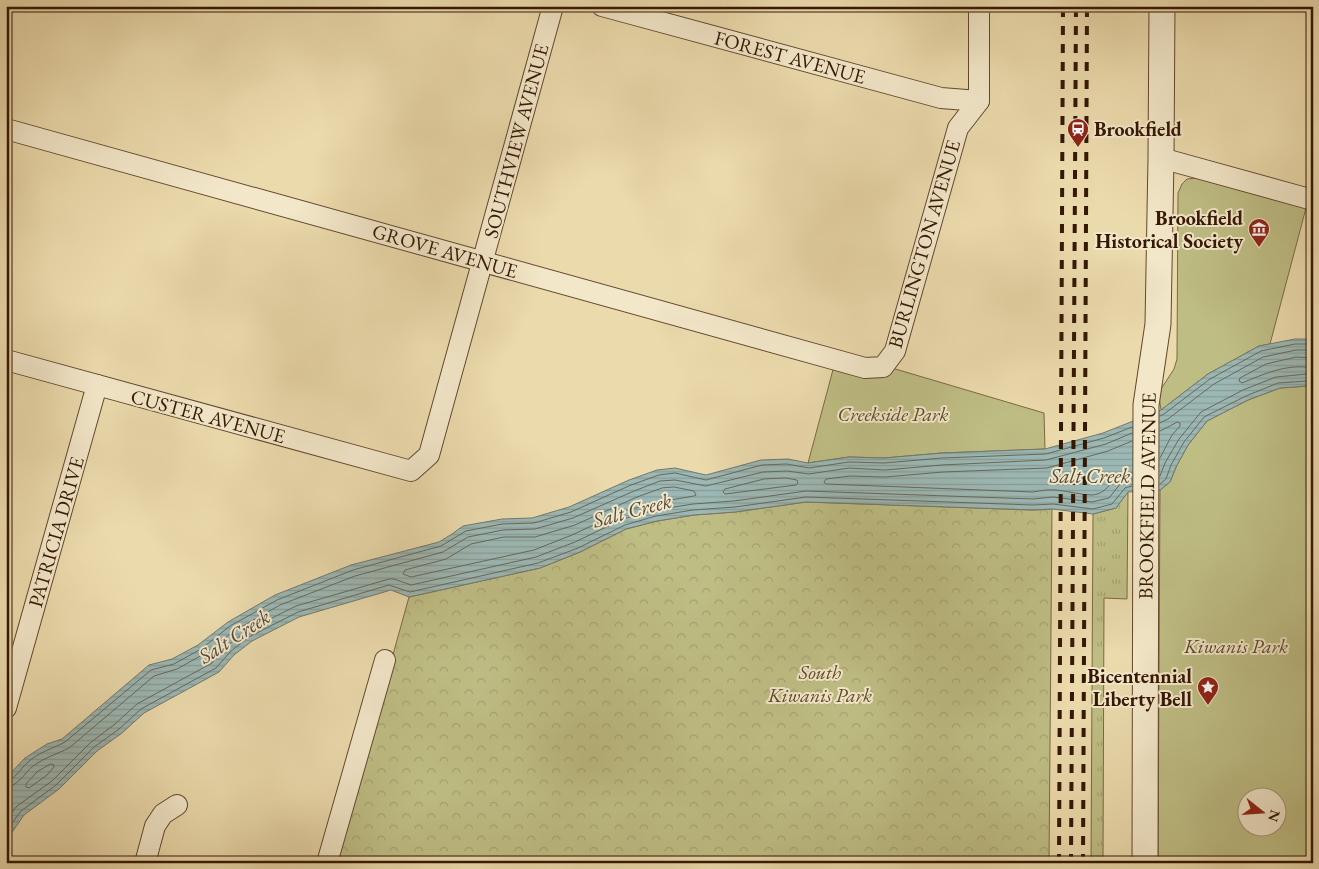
<svg xmlns="http://www.w3.org/2000/svg" width="1319" height="869" font-family="'EB Garamond',serif">
<style>
.grass{fill:url(#grass-tufts);stroke:#7a6a44}
.forest{fill:url(#forest-crowns);stroke:#7a6a44}
.park{fill:#bebd84;stroke:#7a6a44;fill-rule:evenodd}
.water{fill:url(#water-rules);stroke:#73786e}
.lines{fill:none;stroke-linecap:round;stroke-linejoin:round}
.shore{stroke:#68685c;stroke-width:1}
.minor-casing{stroke:#62482e;stroke-width:22}
.tertiary-casing{stroke:#62482e;stroke-width:27}
.minor{stroke:#f2e7c9;stroke-width:20}
.tertiary{stroke:#f2e7c9;stroke-width:25}
.rail{stroke:#351804;stroke-width:4;stroke-dasharray:9 9;stroke-linecap:butt}
.labels{text-anchor:middle;dominant-baseline:central;stroke-width:4;stroke-linejoin:round;paint-order:stroke}
.street-label{font-size:20px;fill:#351804;stroke:#f2e7c9}
.poi-label{font-size:20px;font-weight:bold;fill:#351804;stroke:#f2e7c9;text-anchor:end}
.park-label{font-size:20px;font-style:italic;fill:#5e4a2a;stroke:#f2e7c9}
.water-label{font-size:21px;font-style:italic;fill:#544839;stroke:#f2e7c9}
</style>
<defs>
<pattern id="grass-tufts" width="24" height="20" patternUnits="userSpaceOnUse" patternTransform="scale(1.25)"><rect width="24" height="20" fill="#bebd84"/><path d="M3 7l-1-3M5 7V3M7 7l1-3M15 17l-1-3M17 17v-4M19 17l1-3" fill="none" stroke="#a4a270"/></pattern>
<pattern id="forest-crowns" width="20" height="18" patternUnits="userSpaceOnUse" patternTransform="scale(1.25)"><rect width="20" height="18" fill="#bebd84"/><path d="M2 6a3 3 0 1 1 6 0M12 15a3 3 0 1 1 6 0" fill="none" stroke="#a4a270"/></pattern>
<pattern id="water-rules" width="6" height="5" patternUnits="userSpaceOnUse" patternTransform="scale(1.25)"><rect width="6" height="5" fill="#9cb8b4"/><path d="M0 2.5h6" fill="none" stroke="#879d99"/></pattern>
</defs>
<rect width="100%" height="100%" fill="#ebdaac"/>
<filter id="stains"><feTurbulence type="fractalNoise" baseFrequency=".004" numOctaves="4"/><feColorMatrix values="0 0 0 0 .2 0 0 0 0 .09 0 0 0 0 .02 0 0 0 .5 -.17"/></filter>
<radialGradient id="worn" r=".72"><stop offset=".6" stop-color="#630" stop-opacity="0"/><stop offset="1" stop-color="#630" stop-opacity=".3"/></radialGradient>
<polygon class="grass" points="1128,491 1127,599 1104,598 1103,863 1091,863 1093,514 1116,508"/>
<polygon class="forest" points="806,502 1033,510 1052,509 1049,863 335,863 409,597 540,568 580,552 626,529 657,521 694,515 735,512"/>
<g class="park">
<polygon points="1196,178 1306,208 1270,344 1259,346 1208,374 1161,410 1159,397 1161,389 1174,369 1177,359 1178,193 1182,184 1187,179"/>
<polygon points="834,366 892,368 1044,413 1045,449 942,453 884,458 849,457 808,463"/>
<path d="M1308,386L1313,387V863H1158L1160,490L1170,482L1176,467L1188,445L1207,421L1248,400L1280,388ZM1246,796H1276V826H1246Z"/>
</g>
<polygon class="water" points="1295,339 1313,339 1313,387 1308,386 1280,388 1248,400 1207,421 1188,445 1176,467 1170,482 1160,490 1128,492 1116,508 1093,514 1052,509 1033,510 806,502 735,512 694,515 657,521 626,529 580,552 540,568 409,597 391,590 299,617 252,641 234,655 219,672 144,713 122,733 97,751 59,789 24,815 6,841 6,778 25,758 47,744 62,739 149,665 172,659 198,645 228,622 275,595 351,565 439,542 452,534 463,526 502,519 532,518 569,507 629,480 657,470 675,468 706,475 761,460 788,459 808,463 849,457 884,458 942,453 1045,449 1103,433 1161,410 1208,374 1259,346"/>
<g class="lines">
<g class="shore">
<path d="M1313,358L1296,357L1266,364L1240,378L1239,381L1242,383C1264,374 1288,363 1313,368"/>
<polyline points="1160,416 1164,414 1210,379 1261,351 1295,344 1313,344"/>
<polyline points="1160,423 1168,419 1214,384 1263,357 1296,350 1313,350"/>
<polyline points="1160,458 1172,435 1180,426 1180,423 1177,422 1170,426 1160,431"/>
<path d="M1132,473C1108,473 1113,493 1092,495C1081,495 1068,491 1056,490C1049,489 1040,491 1033,492L826,484L824,482L826,479L850,476L885,477L943,472L1047,468L1108,451L1132,441"/>
<polyline points="1160,476 1165,463 1179,439 1201,412 1243,390 1276,377 1307,374 1313,375"/>
<polygon points="786,478 797,480 798,483 796,485 733,493 725,494 723,492 725,489 764,479"/>
<polyline points="1160,484 1166,479 1171,465 1184,442 1204,417 1246,396 1278,383 1307,381 1313,382"/>
<polygon points="674,487 694,491 696,495 694,496 653,503 621,512 572,535 534,550 411,577 403,574 405,570 446,559 471,544 504,537 535,537 575,525 637,497 662,488"/>
<polygon points="51,764 54,765 54,767 47,775 29,788 26,787 26,784 37,772"/>
<path d="M6,781C15,780 20,769 27,763C37,753 52,749 65,742L151,670L174,664L201,649L230,626L277,600L353,570L441,546L466,531L502,524L534,523L571,512L631,485L659,475L675,473L706,480L762,465L787,464L809,468L849,462L884,463L942,458L1046,454L1104,438L1132,427"/>
<path d="M6,787C19,786 24,773 33,766C44,758 57,754 69,748L154,676L177,669L204,654L234,631L280,605L355,576L443,552L468,537L503,530L535,529L573,518L634,491L660,481L675,480L706,486L763,472L787,471L809,474L849,468L885,470L942,465L1046,460L1106,444L1132,433"/>
<polyline points="6,820 17,806 52,781 90,743 115,724 137,704 212,663 227,646 246,631 296,606 389,579 394,579 411,585 536,557 575,542 623,519 655,510 693,504 734,501 806,491 1033,499 1053,497 1092,502 1109,498 1121,483 1125,481 1132,480"/>
<polyline points="6,831 21,811 56,785 94,747 119,729 141,709 216,668 231,651 249,637 298,612 389,585 410,592 538,563 578,548 625,525 656,516 693,510 735,507 806,497 1033,505 1053,504 1093,509 1112,504 1125,488 1132,486"/>
</g>
<g class="minor-casing">
<g id="minor">
<polyline points="602,6 941,98 979,101"/>
<polyline points="6,129 865,368 883,367 895,351 958,128 979,101 979,6"/>
<polyline points="1161,158 1313,200"/>
<polyline points="6,360 411,471 429,455 553,6"/>
<polyline points="6,708 97,385"/>
<polyline points="145,863 155,826 163,814 177,805"/>
<polyline points="327,863 385,660"/>
</g>
</g>
<g class="tertiary-casing">
<polyline id="tertiary" points="1145,863 1146,405 1158,324 1161,158 1162,6"/>
</g>
<use href="#minor" class="minor"/>
<use href="#tertiary" class="tertiary"/>
<g class="rail">
<polyline points="1059,863 1063,6"/>
<polyline points="1071,863 1076,6"/>
<polyline points="1083,863 1087,6"/>
</g>
</g>
<defs>
<g id="station-pin" transform="scale(1.125)"><path d="M0 17L-7.5 6A9.5 9.5 0 1 1 7.5 6Z" fill="#8f2418" stroke="#f2e7c9"/><path d="M-3-6H3Q5-6 5-4V2Q5 4 3 4L4.5 6H3L1.5 4h-3L-3 6H-4.5L-3 4Q-5 4-5 2V-4Q-5-6-3-6ZM-3.5-4v3h7v-3ZM-3.5 1v1.5H-2V1ZM2 1v1.5H3.5V1Z" fill="#fff"/></g>
<g id="museum-pin" transform="scale(1.125)"><path d="M0 17L-7.5 6A9.5 9.5 0 1 1 7.5 6Z" fill="#8f2418" stroke="#f2e7c9"/><path d="M0-6L6-3V-2H-6V-3ZM-5-1h2V3h-2ZM-1-1h2V3h-2ZM3-1h2V3H3ZM-6 4H6V6H-6Z" fill="#fff"/></g>
<g id="sight-pin" transform="scale(1.125)"><path d="M0 17L-7.5 6A9.5 9.5 0 1 1 7.5 6Z" fill="#8f2418" stroke="#f2e7c9"/><path d="M0-6L1.8-2.2L6-1.7L2.9 1.2L3.7 5.4L0 3.3L-3.7 5.4L-2.9 1.2L-6-1.7L-1.8-2.2Z" fill="#fff"/></g>
</defs>
<g fill-rule="evenodd">
<use href="#station-pin" x="1078" y="129"/>
<use href="#museum-pin" x="1259" y="229"/>
<use href="#sight-pin" x="1208" y="687"/>
</g>
<g class="labels">
<g class="street-label">
<text transform="translate(790 57) rotate(15)">FOREST AVENUE</text>
<text transform="translate(516 141) rotate(-75)">SOUTHVIEW AVENUE</text>
<text transform="translate(924 244) rotate(-74)">BURLINGTON AVENUE</text>
<text transform="translate(445 251) rotate(16)">GROVE AVENUE</text>
<text transform="translate(208 416) rotate(15)">CUSTER AVENUE</text>
<text transform="translate(1147 496) rotate(-89)">BROOKFIELD AVENUE</text>
<text transform="translate(56 532) rotate(-74)">PATRICIA DRIVE</text>
</g>
<g class="poi-label">
<text x="1094" y="129" text-anchor="start">Brookfield</text>
<text x="1243" y="218">Brookfield<tspan x="1243" dy="23">Historical Society</tspan></text>
<text x="1192" y="676">Bicentennial<tspan x="1192" dy="23">Liberty Bell</tspan></text>
</g>
<g class="park-label">
<text x="893" y="414">Creekside Park</text>
<text x="1236" y="646">Kiwanis Park</text>
<text x="820" y="672">South<tspan x="820" dy="23">Kiwanis Park</tspan></text>
</g>
<g class="water-label">
<text x="1090" y="475">Salt Creek</text>
<text transform="translate(632 510) rotate(-15)">Salt Creek</text>
<text transform="translate(234 636) rotate(-33)">Salt Creek</text>
</g>
</g>
<rect width="1319" height="869" fill="none" stroke="#ebdaac" stroke-width="25"/>
<rect x="8" y="8" width="1304" height="854" fill="none" stroke="#351804" stroke-width="2.5"/>
<rect x="12" y="12" width="1294" height="844" fill="none" stroke="#351804"/>
<g transform="translate(1262 812) rotate(107)"><circle r="24" fill="#f2e7c9" stroke="#a6947a"/>
<path d="M0-4L9 19L0 12L-9 19Z" fill="#8f2418"/>
<text y="-8" font-size="14" font-weight="bold" text-anchor="middle" fill="#351804">N</text>
</g>
<rect width="100%" height="100%" filter="url(#stains)"/>
<rect width="100%" height="100%" fill="url(#worn)"/>
</svg>
